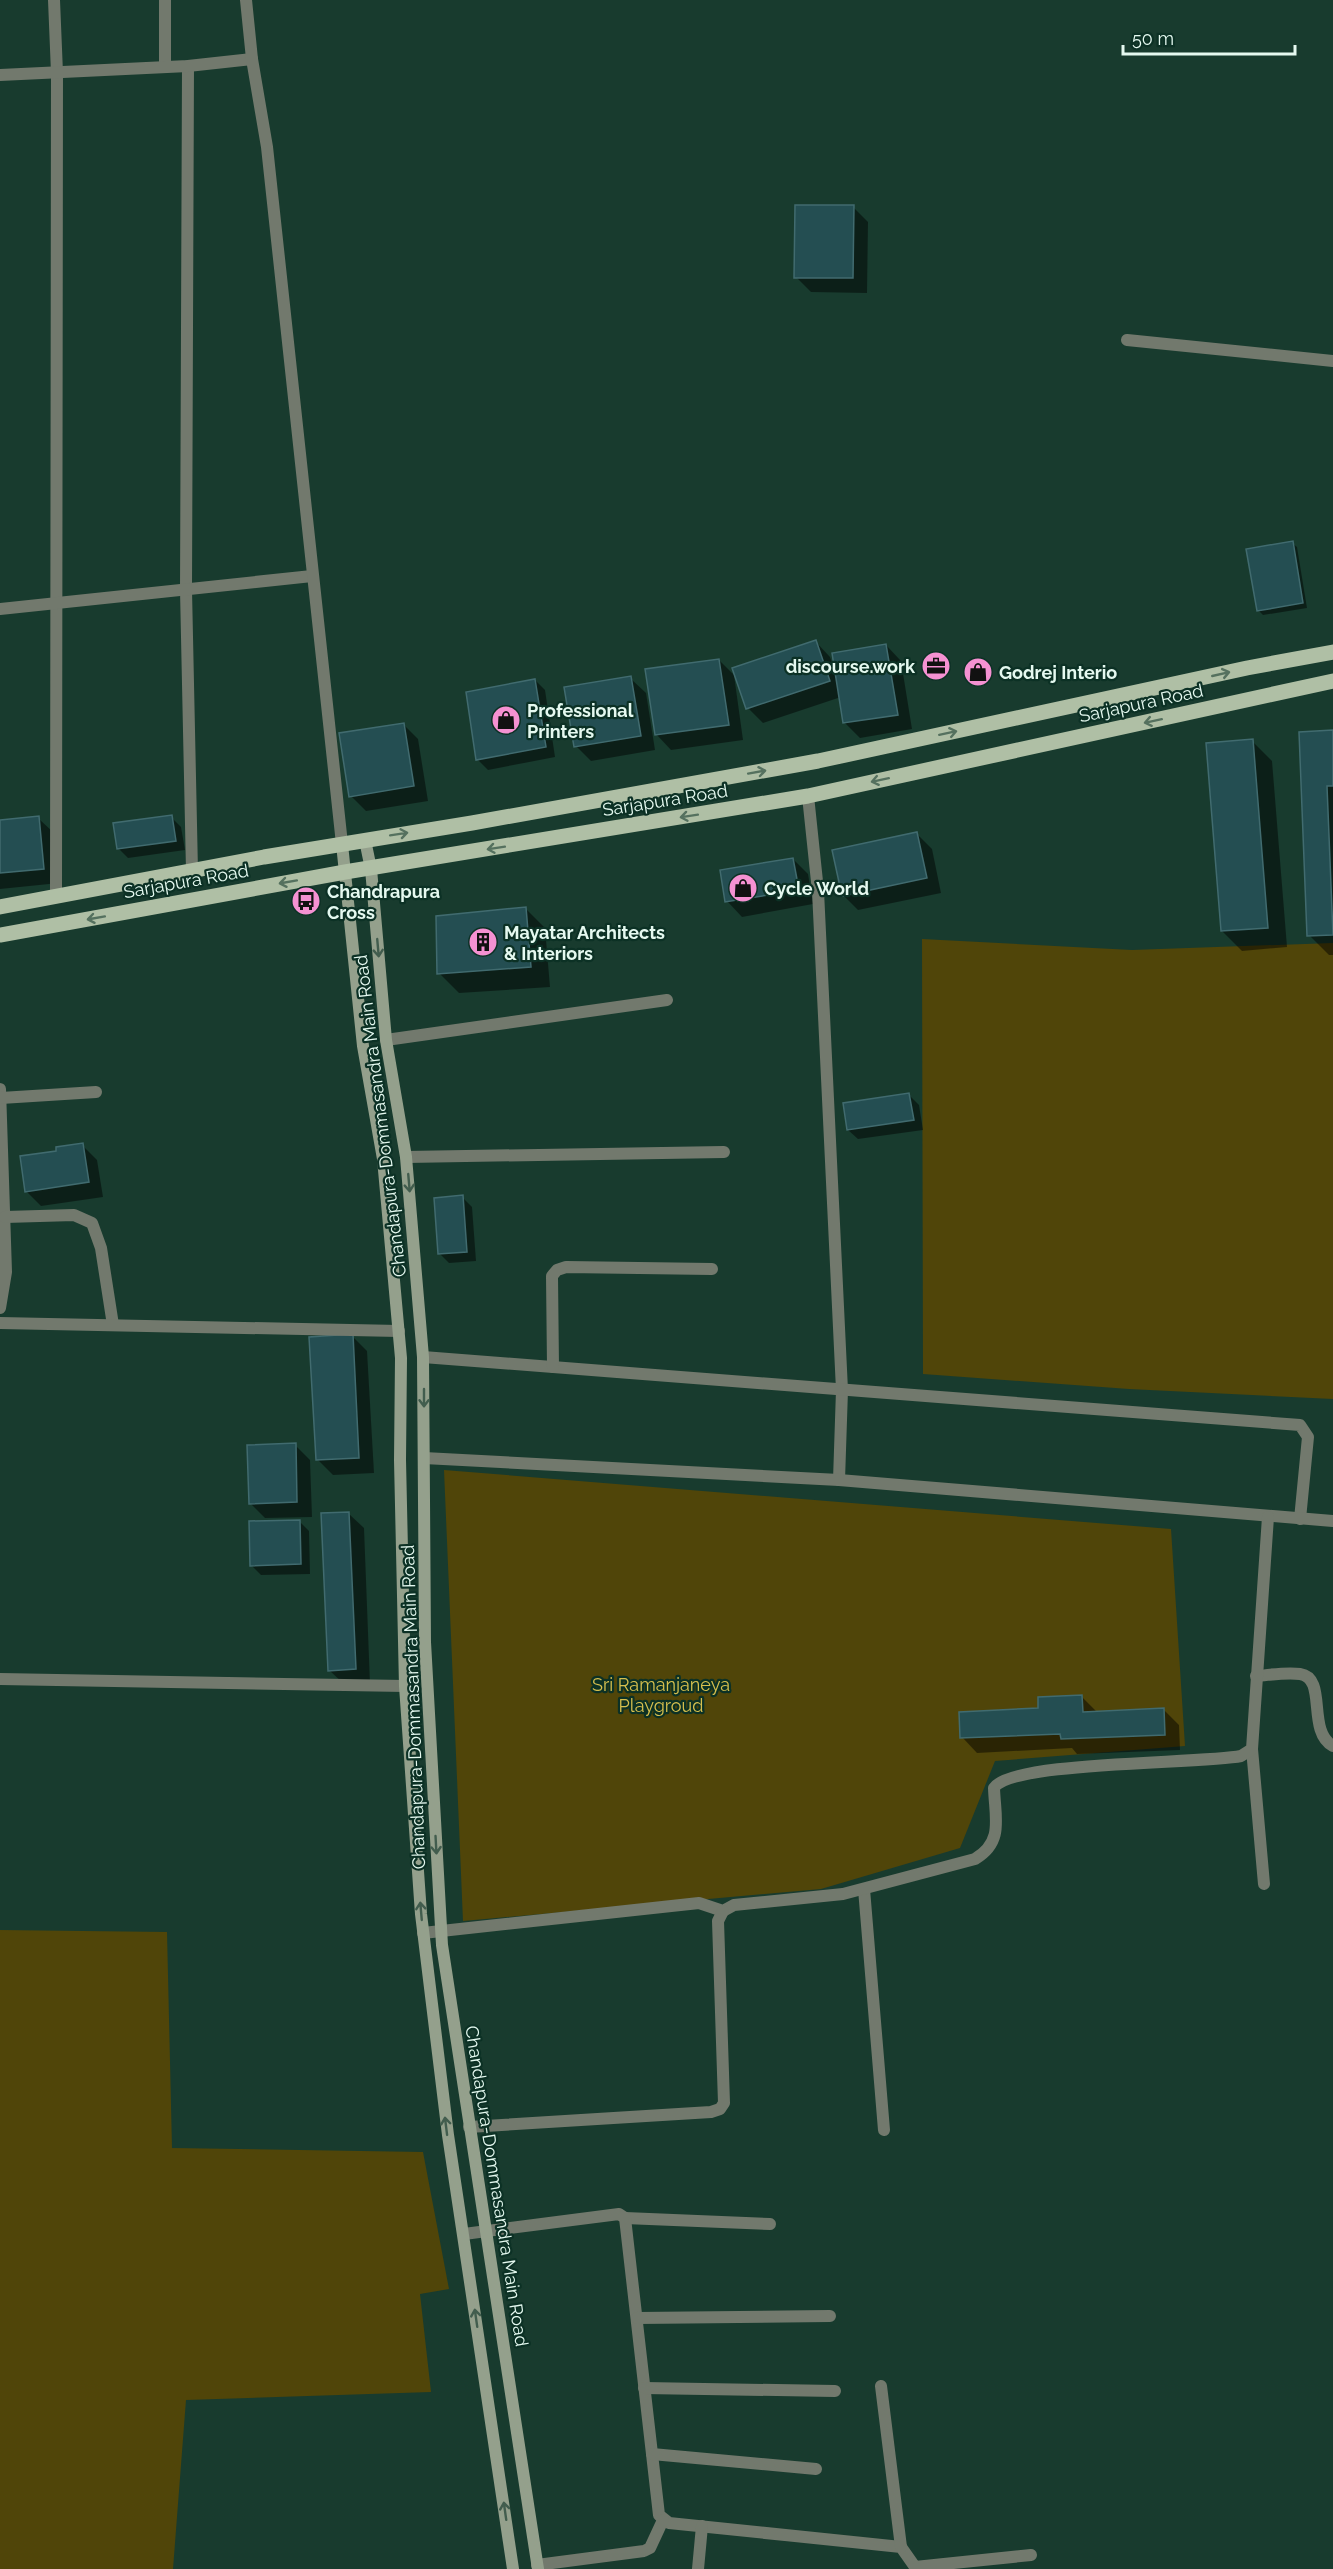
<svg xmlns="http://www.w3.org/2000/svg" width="1333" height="2569" font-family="Raleway,sans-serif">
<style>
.green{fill:#504509}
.shadow{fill:#0007}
.building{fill:#244e52;stroke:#416b6f;stroke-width:1.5}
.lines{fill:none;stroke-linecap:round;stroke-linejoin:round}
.minor{stroke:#72796d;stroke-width:12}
.tertiary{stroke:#72796d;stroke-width:12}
.secondary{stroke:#94a08c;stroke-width:12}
.primary{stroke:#afbfa5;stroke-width:15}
.oneway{stroke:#55715f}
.oneway2{stroke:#425d4e}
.labels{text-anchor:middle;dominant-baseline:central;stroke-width:4.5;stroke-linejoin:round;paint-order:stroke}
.poi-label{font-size:18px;font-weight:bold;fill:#e5f9f0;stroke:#0c3125;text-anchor:start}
.street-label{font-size:18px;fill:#e5f9f0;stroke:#0c3125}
.park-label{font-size:18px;fill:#d7c04e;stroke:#0c3125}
</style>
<rect width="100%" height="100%" fill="#183b2e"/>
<g class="green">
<polygon points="922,939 1132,950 1333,943 1333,1399 1129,1389 923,1374"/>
<polygon points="444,1470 1171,1529 1185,1746 995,1761 960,1848 821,1889 463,1921"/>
<polygon points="0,1930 167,1932 172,2148 423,2152 449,2289 420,2294 431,2392 186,2400 173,2569 0,2569"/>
</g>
<g class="shadow">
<polygon points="853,207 868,222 867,293 811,292 796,277"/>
<polygon points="1292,543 1297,547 1307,608 1263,615 1258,610"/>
<polygon points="815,641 830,657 834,668 886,645 901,661 912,729 860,738 845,723 841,697 763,723 748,708"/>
<polygon points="719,660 734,675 743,740 671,750 656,734"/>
<polygon points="630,678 646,693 655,750 591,761 576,746"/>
<polygon points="535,680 545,690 555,757 488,770 478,760 468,693"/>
<polygon points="403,724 418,739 428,801 366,811 351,796"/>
<polygon points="1333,732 1333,955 1329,955 1309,935"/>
<polygon points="1252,741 1272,761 1287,947 1242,951 1222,931"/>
<polygon points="171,817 181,827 185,850 128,858 118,848"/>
<polygon points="38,818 54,833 59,883 0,889 0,822"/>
<polygon points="917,834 932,849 941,893 858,910 843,895"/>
<polygon points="793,859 808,874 813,904 742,917 727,901"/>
<polygon points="525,908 545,928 550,987 459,993 439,973"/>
<polygon points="909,1095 919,1105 923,1130 858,1139 848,1130"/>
<polygon points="82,1145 97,1160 103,1197 41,1206 26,1191 58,1152"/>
<polygon points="462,1197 472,1207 476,1261 449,1263 439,1253"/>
<polygon points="352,1336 367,1351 374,1473 333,1475 318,1460"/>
<polygon points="295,1445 310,1460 312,1517 265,1518 250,1503"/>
<polygon points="348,1513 364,1528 370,1684 345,1685 329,1670"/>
<polygon points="299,1521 309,1531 310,1574 261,1575 251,1565"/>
<polygon points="1082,1697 1097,1712 1164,1710 1179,1725 1180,1750 1077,1754 1072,1748 977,1753 962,1737"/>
</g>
<g class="building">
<polygon points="795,205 854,205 853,278 794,278"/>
<polygon points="1293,541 1303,603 1257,611 1246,549"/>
<polygon points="816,640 830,681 746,709 732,668"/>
<polygon points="886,644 898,715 843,723 832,653"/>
<polygon points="719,659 729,725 655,735 645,669"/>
<polygon points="631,676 641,736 574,747 564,687"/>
<polygon points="535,679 546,747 476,760 466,692"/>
<polygon points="404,723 414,786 349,797 339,733"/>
<polygon points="1333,730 1333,786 1327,786 1333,935 1307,936 1299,732"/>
<polygon points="1253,739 1268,928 1221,931 1206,743"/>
<polygon points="172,815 176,841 117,849 113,823"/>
<polygon points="39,816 44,869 0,873 0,820"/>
<polygon points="917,832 927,878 842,896 832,850"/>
<polygon points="793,858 799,890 725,902 720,870"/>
<polygon points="526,907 531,967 437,974 436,916"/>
<polygon points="909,1093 914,1120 847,1130 843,1103"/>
<polygon points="83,1143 89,1182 25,1192 20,1156 56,1151 56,1147"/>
<polygon points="463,1195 467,1252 438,1254 434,1198"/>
<polygon points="353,1334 359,1458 316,1460 309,1337"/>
<polygon points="296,1443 297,1502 249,1504 247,1445"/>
<polygon points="349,1512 356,1669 328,1671 321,1513"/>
<polygon points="300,1520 301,1564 250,1566 249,1521"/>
<polygon points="1082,1695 1083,1712 1164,1708 1165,1735 1061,1739 1060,1734 960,1738 959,1712 1038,1708 1038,1697"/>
</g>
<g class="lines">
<g class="minor">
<polyline points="54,0 57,73 56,897"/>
<polyline points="165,0 165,67"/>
<polyline points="188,66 186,590 192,871"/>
<polyline points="0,75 188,66 252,59"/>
<polyline points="1127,340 1333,361"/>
<polyline points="0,609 312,576"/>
<polyline points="808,796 818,891 842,1390 839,1480"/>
<polyline points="386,1040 667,1000"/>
<polyline points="0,1089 6,1272 0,1308"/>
<polyline points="1,1098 96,1092"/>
<polyline points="406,1157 724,1152"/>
<polyline points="5,1217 74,1215 92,1223 101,1248 113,1325"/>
<polyline points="0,1323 399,1331"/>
<polyline points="423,1357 1300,1425 1308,1437 1300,1519"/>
<polyline points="553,1367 552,1276 557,1270 566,1267 712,1269"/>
<polyline points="424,1458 839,1480 1333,1521"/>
<path d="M1256,1676C1270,1675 1286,1672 1300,1674C1328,1678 1306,1731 1333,1746"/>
<polyline points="0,1679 405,1686"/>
<polyline points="1252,1749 1264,1884"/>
<polyline points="864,1889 884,2130"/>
<path d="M423,1933L699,1903L723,1911L734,1905L843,1894L975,1859C1004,1842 995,1818 994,1788C1010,1761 1202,1764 1241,1756L1252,1749L1268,1517"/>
<polyline points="469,2127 711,2112 720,2109 724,2103 718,1921 723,1911"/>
<polyline points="625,2218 770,2224"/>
<polyline points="464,2234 619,2214 625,2218 659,2515 669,2523 901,2547 915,2567 1031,2555"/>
<polyline points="637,2318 830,2316"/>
<polyline points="881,2386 901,2547"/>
<polyline points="644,2388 835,2391"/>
<polyline points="652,2454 816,2469"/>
<polyline points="537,2565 644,2551 650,2548 663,2520"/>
<polyline points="698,2569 702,2526"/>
</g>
<polyline class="tertiary" points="246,0 252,59 267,147 342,844"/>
<g class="secondary">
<polyline points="365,840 371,869 386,1040 406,1157 423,1357 425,1642 442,1945 538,2569"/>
<polyline points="342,844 363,1046 383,1159 401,1358 400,1460 405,1686 421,1914 448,2135 513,2569"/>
</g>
<g class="primary">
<polyline points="0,907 264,857 472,823 818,761 1247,668 1333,652"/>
<polyline points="0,935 345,872 808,796 1333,681"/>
</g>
</g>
<defs><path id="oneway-shaft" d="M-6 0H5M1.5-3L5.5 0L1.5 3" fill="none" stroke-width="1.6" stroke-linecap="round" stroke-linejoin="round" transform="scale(1.5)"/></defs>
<g class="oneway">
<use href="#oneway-shaft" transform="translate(1221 674) rotate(-13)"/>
<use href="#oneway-shaft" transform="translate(1153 721) rotate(168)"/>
<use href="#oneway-shaft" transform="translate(948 733) rotate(-12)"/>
<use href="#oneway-shaft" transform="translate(757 772) rotate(-10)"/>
<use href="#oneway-shaft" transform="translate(880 780) rotate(168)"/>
<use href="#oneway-shaft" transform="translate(689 816) rotate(171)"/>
<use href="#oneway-shaft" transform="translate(399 834) rotate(-9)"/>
<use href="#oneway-shaft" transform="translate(496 848) rotate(171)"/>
<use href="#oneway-shaft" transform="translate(288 882) rotate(170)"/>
<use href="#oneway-shaft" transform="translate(96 918) rotate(170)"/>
</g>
<g class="oneway2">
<use href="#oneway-shaft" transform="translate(378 948) rotate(85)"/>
<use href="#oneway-shaft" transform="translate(409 1183) rotate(85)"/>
<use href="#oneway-shaft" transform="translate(424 1398) rotate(90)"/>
<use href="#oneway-shaft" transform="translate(436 1845) rotate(87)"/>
<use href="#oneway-shaft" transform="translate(421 1911) rotate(-95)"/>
<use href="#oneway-shaft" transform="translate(446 2126) rotate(-97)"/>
<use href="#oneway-shaft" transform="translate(476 2318) rotate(-98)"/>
<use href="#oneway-shaft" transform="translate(505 2511) rotate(-98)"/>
</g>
<defs>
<g id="office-disc" transform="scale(1.5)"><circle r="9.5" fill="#f591d2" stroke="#0c3125"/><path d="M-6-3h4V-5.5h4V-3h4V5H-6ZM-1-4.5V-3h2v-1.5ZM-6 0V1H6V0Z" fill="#111"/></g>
<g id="shop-disc" transform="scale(1.5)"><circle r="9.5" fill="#f591d2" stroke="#0c3125"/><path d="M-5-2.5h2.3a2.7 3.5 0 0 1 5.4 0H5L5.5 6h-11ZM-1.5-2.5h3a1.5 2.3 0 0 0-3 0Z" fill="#111"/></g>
<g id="bus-disc" transform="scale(1.5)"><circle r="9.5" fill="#f591d2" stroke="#0c3125"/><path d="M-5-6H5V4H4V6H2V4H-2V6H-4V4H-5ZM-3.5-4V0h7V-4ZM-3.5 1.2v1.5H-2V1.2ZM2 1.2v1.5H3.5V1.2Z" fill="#111"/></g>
<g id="building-disc" transform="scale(1.5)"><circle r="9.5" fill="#f591d2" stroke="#0c3125"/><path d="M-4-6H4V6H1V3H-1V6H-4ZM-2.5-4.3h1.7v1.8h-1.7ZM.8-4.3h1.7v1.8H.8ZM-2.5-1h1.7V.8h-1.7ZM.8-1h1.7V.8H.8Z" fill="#111"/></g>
</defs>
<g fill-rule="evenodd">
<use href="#office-disc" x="936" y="666"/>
<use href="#shop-disc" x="978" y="672"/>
<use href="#shop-disc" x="506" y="720"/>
<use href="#shop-disc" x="743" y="888"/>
<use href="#bus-disc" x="306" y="901"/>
<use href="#building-disc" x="483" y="942"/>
</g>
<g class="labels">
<g class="poi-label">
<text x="915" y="666" text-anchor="end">discourse.work</text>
<text x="999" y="672">Godrej Interio</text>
<text x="527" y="710">Professional<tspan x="527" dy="21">Printers</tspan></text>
<text x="764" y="888">Cycle World</text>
<text x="327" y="891">Chandrapura<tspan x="327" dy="21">Cross</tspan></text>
<text x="504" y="932">Mayatar Architects<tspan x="504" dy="21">&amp; Interiors</tspan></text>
</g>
<g class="street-label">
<text transform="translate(1141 703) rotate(-12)">Sarjapura Road</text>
<text transform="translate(665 800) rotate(-9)">Sarjapura Road</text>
<text transform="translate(186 881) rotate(-10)">Sarjapura Road</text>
<text transform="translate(380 1116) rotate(-97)">Chandapura-Dommasandra Main Road</text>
<text transform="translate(413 1707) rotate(-92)">Chandapura-Dommasandra Main Road</text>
<text transform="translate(497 2186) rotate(81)">Chandapura-Dommasandra Main Road</text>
</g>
<g class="park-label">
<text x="661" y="1684">Sri Ramanjaneya<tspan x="661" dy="21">Playgroud</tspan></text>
</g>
</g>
<path d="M1123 45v9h172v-9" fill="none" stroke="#e5f9f0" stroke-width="3"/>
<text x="1132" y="45" font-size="18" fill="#e5f9f0" stroke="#0c3125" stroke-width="4.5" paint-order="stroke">50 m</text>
</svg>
